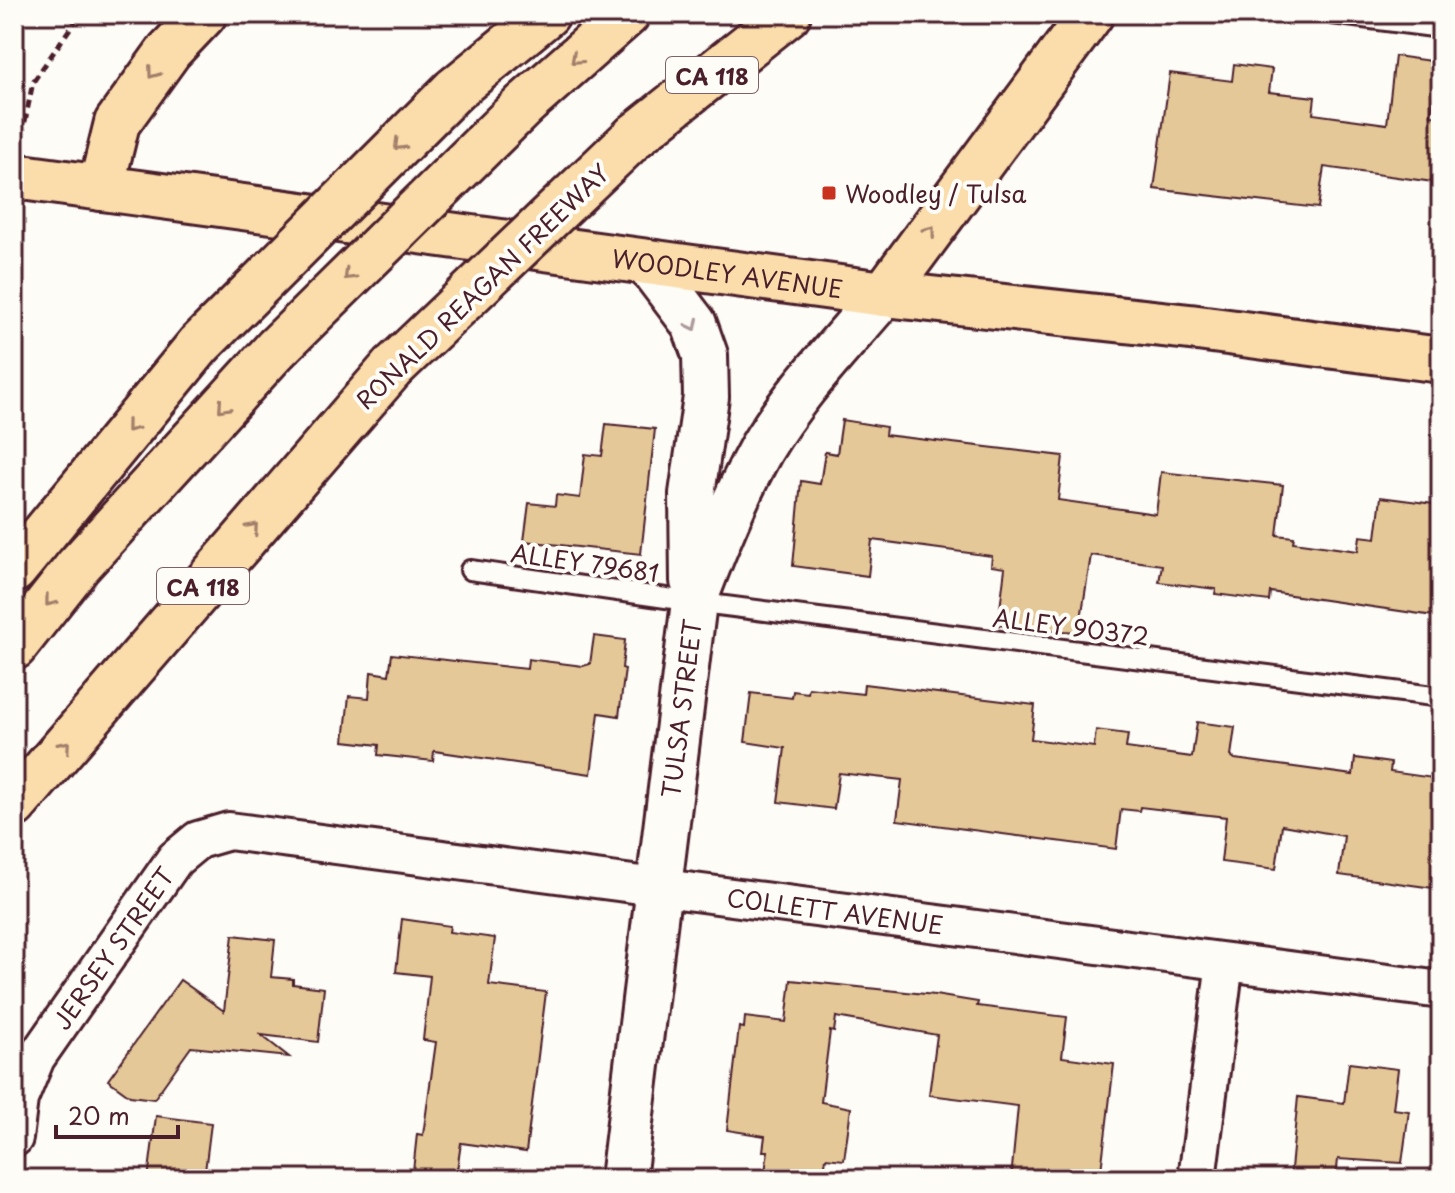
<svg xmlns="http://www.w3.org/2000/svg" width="1455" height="1193" font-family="'Playpen Sans',sans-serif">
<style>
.building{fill:#e4c898;stroke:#4a1f2b;stroke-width:2}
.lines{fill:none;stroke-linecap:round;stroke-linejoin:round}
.service-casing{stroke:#4a1f2b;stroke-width:24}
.minor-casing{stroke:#4a1f2b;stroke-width:42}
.tertiary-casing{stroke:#4a1f2b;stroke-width:50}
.primary-casing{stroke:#4a1f2b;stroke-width:50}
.motorway-casing{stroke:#4a1f2b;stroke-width:50}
.path{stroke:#4a1f2b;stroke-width:5;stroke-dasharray:8 6;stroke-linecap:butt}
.service{stroke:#fdfcf7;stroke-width:18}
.minor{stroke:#fdfcf7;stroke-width:36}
.tertiary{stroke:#fdfcf7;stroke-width:44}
.primary{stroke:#faddab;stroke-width:44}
.motorway{stroke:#faddab;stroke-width:44}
.motorway-bridge-casing{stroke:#4a1f2b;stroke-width:50;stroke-linecap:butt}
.motorway-bridge{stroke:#faddab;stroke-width:44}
.oneway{stroke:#a27e6b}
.oneway2{stroke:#ac999b}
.poi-dot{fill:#c8321e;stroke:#fdfcf7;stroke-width:3}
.labels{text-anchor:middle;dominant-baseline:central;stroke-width:8;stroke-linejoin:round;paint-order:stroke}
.shield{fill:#fdfcf7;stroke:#806168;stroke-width:2}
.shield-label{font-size:22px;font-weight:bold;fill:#4a1f2b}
.poi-label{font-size:24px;fill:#4a1f2b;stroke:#fdfcf7;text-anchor:start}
.street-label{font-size:24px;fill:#4a1f2b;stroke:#fdfcf7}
</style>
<rect width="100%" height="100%" fill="#fdfcf7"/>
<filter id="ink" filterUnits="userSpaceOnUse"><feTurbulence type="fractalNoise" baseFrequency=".0125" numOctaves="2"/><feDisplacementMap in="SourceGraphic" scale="16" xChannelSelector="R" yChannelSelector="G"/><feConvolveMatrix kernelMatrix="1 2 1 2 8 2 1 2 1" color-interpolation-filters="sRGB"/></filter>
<g filter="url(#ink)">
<g class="building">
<polygon points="1395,56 1438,62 1431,115 1441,116 1441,183 1324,167 1318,208 1154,189 1170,73 1232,81 1234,64 1272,69 1269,92 1315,97 1313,114 1387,124"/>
<polygon points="842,420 886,427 885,435 1063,456 1058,500 1156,514 1161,472 1283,485 1277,535 1294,537 1293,542 1358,551 1360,536 1376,538 1381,497 1441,505 1441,617 1270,592 1269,601 1215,594 1216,589 1159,582 1162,565 1091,555 1079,632 1044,630 998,625 1005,568 991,566 992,556 872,540 868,576 793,566 801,481 820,484 825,452 837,454"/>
<polygon points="606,424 655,429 641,554 524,541 529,503 555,506 556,495 580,498 585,454 602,456"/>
<polygon points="594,636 625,640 622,668 625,669 619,716 599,713 591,774 434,751 433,761 378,755 379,745 344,741 349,696 369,698 371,672 389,675 392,654 527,669 528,659 583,666 590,664"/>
<polygon points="864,684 1035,705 1031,739 1094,747 1096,730 1128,734 1126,748 1192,757 1197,722 1235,727 1231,756 1235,759 1353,775 1355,758 1391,763 1390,772 1441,779 1441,889 1339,875 1344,836 1282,825 1276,869 1221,862 1226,817 1140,807 1139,811 1121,809 1116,849 897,820 902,780 839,773 834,809 778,802 785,748 745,742 751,693 792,698 793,691 808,693 809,688 863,694"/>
<polygon points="402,919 450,926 449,932 495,938 489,985 546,992 526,1152 461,1143 456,1177 413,1171 417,1134 423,1135 436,1042 423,1040 430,976 396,972"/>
<polygon points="233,935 275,940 271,977 293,979 293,984 324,988 318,1042 261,1035 289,1057 191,1047 154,1099 130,1096 108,1080 180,980 224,1011"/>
<polygon points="791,980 935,995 978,1002 977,1006 1067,1017 1062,1057 1114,1064 1100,1179 1011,1179 1018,1106 929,1095 937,1035 836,1017 834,1032 830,1031 821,1102 851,1108 844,1160 826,1158 823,1179 764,1179 768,1151 763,1151 765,1136 727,1130 739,1027 744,1028 745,1017 786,1022"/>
<polygon points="1349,1063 1398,1069 1393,1109 1409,1111 1402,1163 1338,1159 1336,1179 1290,1179 1298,1097 1344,1103"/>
<polygon points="156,1116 211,1123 204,1179 148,1179"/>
</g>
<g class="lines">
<g class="service-casing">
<g id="service">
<polyline points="1332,14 1441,28"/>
<polyline points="470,570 694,602 1441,697"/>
</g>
</g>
<g class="minor-casing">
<g id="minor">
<path id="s1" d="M14,1138L19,1099L36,1058L175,859L198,840L229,831L1441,990"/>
<polyline points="1197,1179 1225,962"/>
</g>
</g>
<g class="tertiary-casing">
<g id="tertiary">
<polyline points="647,262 694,324 705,355 706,397 692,494 693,581"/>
<path id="s2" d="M623,1179L694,602C713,551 734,498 761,449C794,393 842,344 884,294"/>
</g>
</g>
<g class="primary-casing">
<g id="primary">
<path id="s3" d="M14,176L884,294L1190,327L1441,360"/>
</g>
</g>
<g class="motorway-casing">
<g id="motorway">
<polyline points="454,90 547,14"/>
<polyline points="525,104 627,14"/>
<polyline points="636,135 788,14"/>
<polyline points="101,188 117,123 169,51 204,14"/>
<polyline points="884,294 1091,14"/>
<polyline points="14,570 199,345"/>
<polyline points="14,647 78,566 276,349"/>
<polyline points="14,805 392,368"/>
</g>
</g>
<polyline class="path" points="22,136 33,82 80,14"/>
<use href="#service" class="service"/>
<use href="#minor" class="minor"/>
<use href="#tertiary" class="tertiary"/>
<use href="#primary" class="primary"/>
<use href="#motorway" class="motorway"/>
<g class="motorway-bridge-casing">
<g id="motorway-bridge">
<polyline points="199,345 454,90"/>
<polyline points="276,349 525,104"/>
<polyline points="392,368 636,135"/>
</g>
</g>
<use href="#motorway-bridge" class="motorway-bridge"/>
</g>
<defs><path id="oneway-chevron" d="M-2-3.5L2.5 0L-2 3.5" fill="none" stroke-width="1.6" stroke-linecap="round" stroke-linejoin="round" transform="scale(2)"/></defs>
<g class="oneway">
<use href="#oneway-chevron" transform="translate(576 59) rotate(138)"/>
<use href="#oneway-chevron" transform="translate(153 73) rotate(126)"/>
<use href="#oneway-chevron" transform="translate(399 145) rotate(135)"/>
<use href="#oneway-chevron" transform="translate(930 231) rotate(-54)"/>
<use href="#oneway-chevron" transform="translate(349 275) rotate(135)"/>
<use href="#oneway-chevron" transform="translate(223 407) rotate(132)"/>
<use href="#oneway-chevron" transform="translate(131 427) rotate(129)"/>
<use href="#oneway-chevron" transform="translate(253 528) rotate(-49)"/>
<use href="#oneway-chevron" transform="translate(50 601) rotate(129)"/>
<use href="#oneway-chevron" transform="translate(65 746) rotate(-49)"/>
</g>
<use class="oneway2" href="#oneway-chevron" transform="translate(693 325) rotate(63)"/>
</g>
<rect class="poi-dot" x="821" y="185" width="16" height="16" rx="4"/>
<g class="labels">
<g class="shield">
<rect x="666" y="57" width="92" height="36" rx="6"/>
<rect x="157" y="568" width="92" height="36" rx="6"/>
</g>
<g class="shield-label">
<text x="712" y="75">CA 118</text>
<text x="203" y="586">CA 118</text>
</g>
<g class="poi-label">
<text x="845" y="193">Woodley / Tulsa</text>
</g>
<g class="street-label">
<text stroke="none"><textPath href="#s3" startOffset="720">WOODLEY AVENUE</textPath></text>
<text transform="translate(482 286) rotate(-44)">RONALD REAGAN FREEWAY</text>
<text transform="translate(585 562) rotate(8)">ALLEY 79681</text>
<text transform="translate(1071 626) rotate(7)">ALLEY 90372</text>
<text stroke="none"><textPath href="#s2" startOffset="474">TULSA STREET</textPath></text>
<text stroke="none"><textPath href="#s1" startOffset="1000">COLLETT AVENUE</textPath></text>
<text stroke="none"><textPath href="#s1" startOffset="218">JERSEY STREET</textPath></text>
</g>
</g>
<rect width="1455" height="1193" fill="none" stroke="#fdfcf7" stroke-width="48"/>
<rect x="24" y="24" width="1407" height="1145" fill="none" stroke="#4a1f2b" stroke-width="3" filter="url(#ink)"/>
<path d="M56 1125v12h122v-12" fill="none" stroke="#4a1f2b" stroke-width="4"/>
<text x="68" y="1125" font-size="24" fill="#4a1f2b" stroke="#fdfcf7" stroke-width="6" paint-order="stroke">20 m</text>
</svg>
